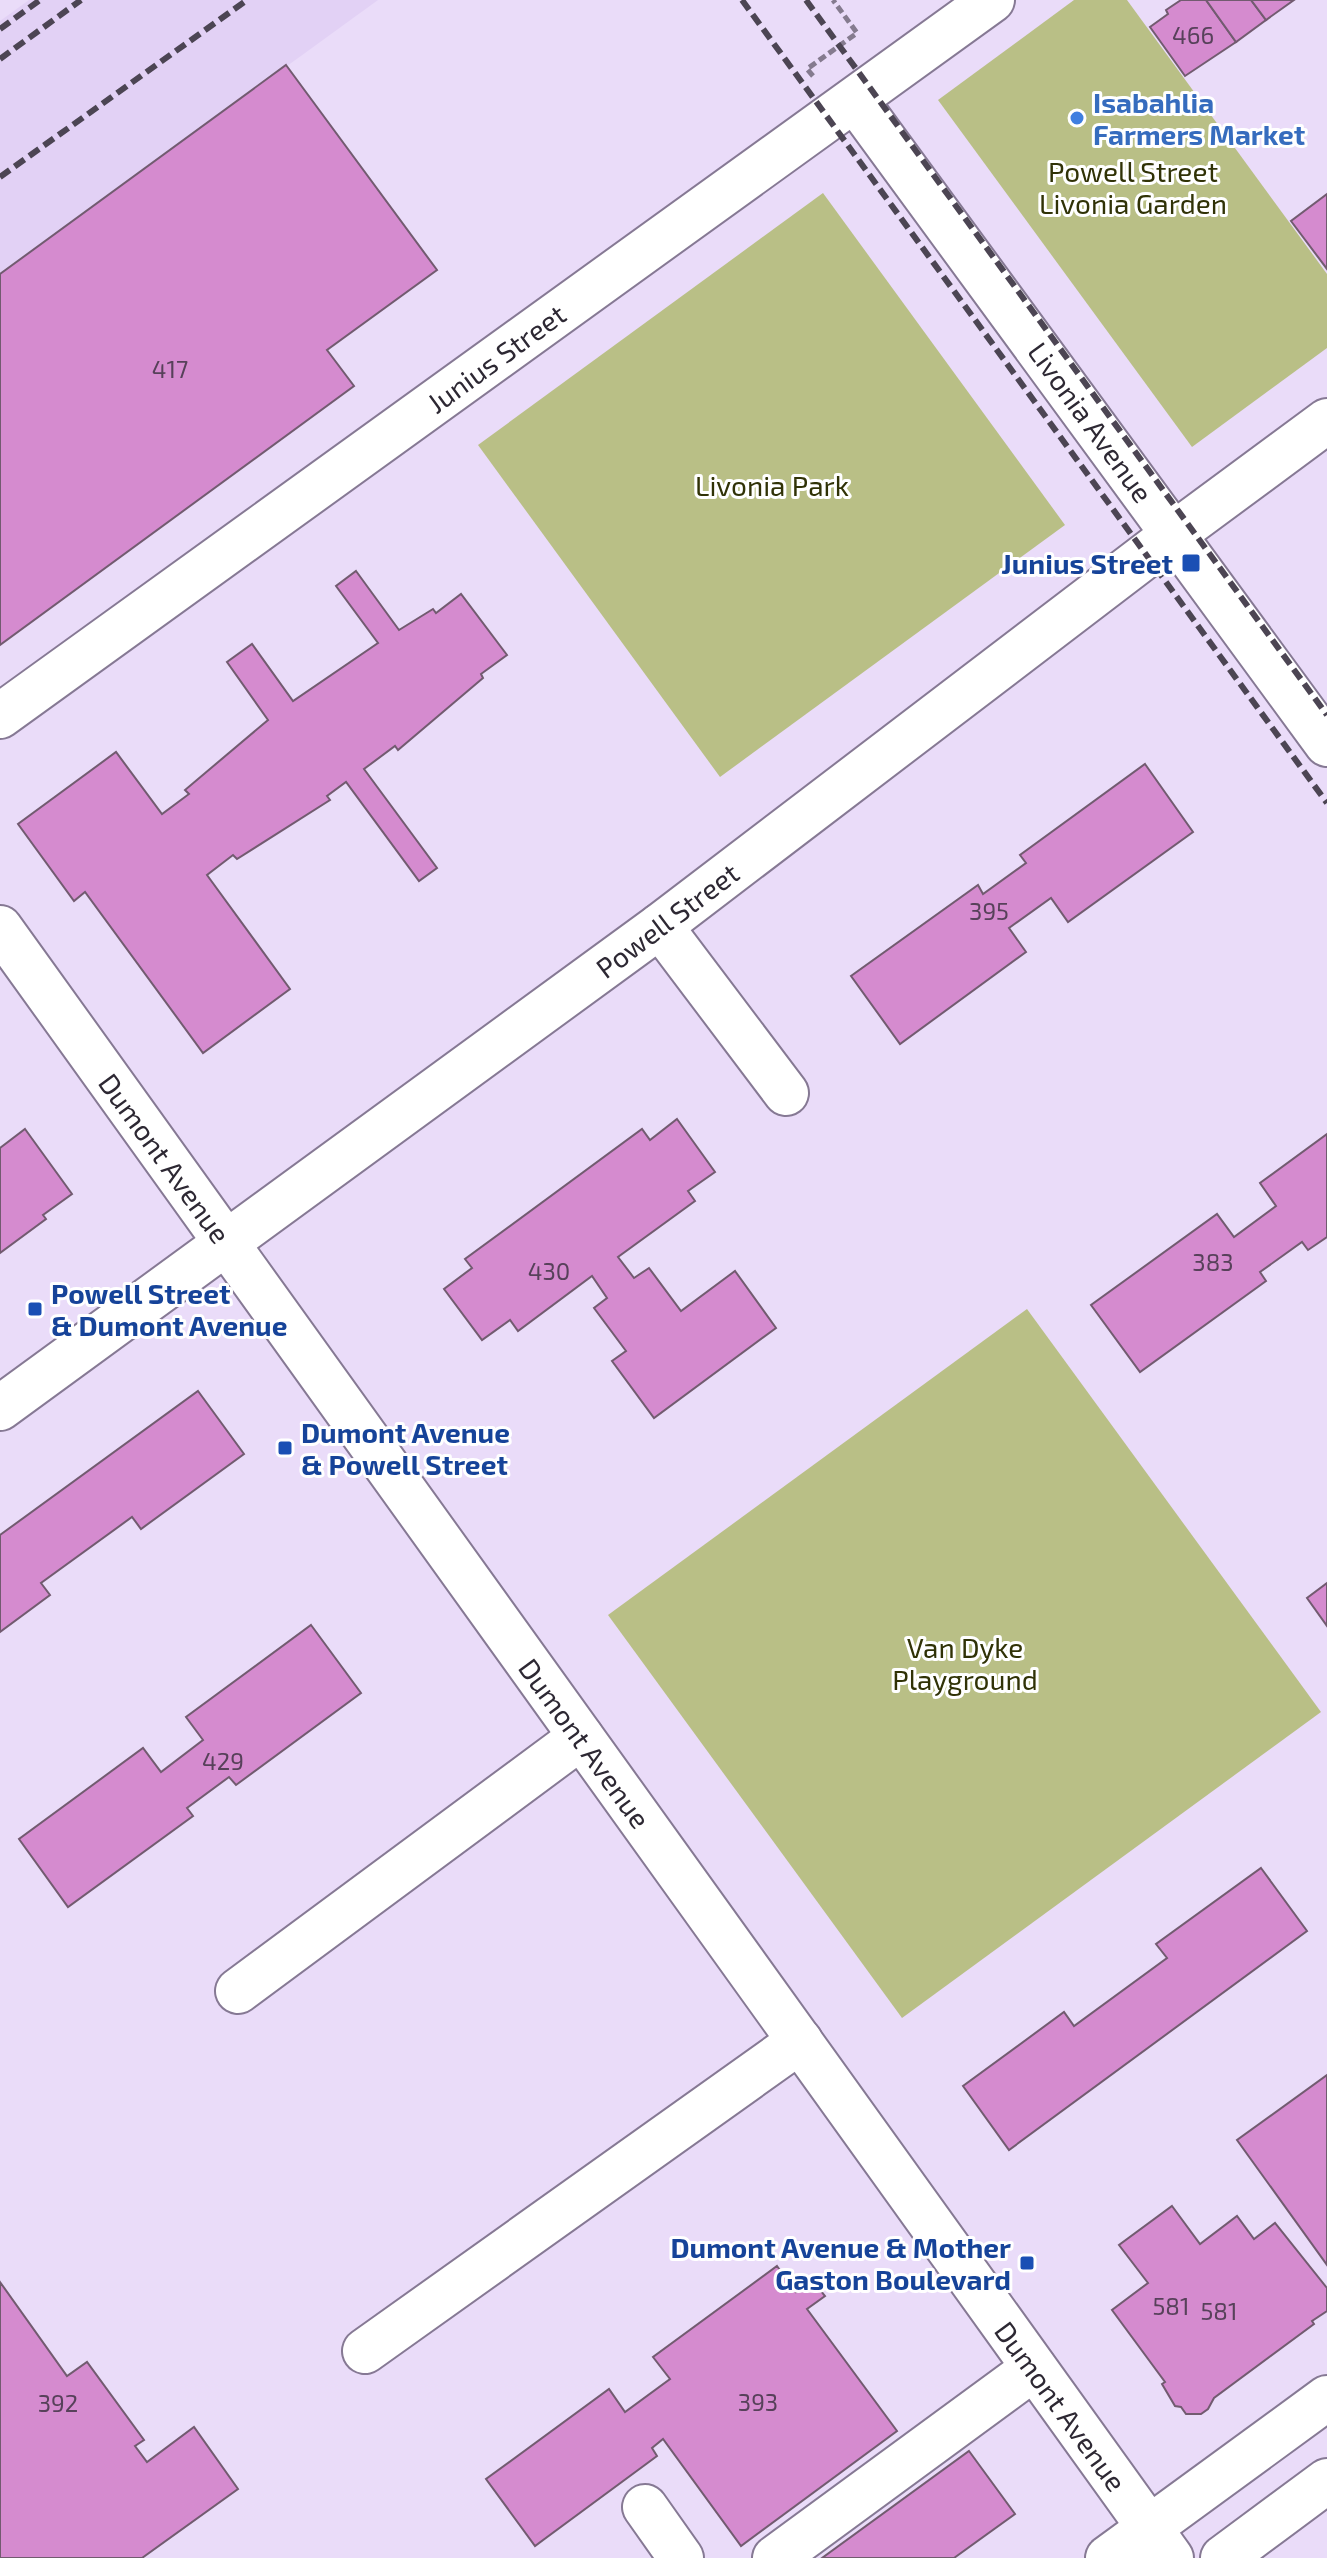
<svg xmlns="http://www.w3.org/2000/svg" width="1327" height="2558" font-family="'Exo 2',sans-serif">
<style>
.built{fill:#e2d1f5}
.green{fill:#b9bf86}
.building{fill:#d58bcf;stroke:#725b70;stroke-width:2}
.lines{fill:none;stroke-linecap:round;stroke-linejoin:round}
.minor-casing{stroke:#867994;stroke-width:48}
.path{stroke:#857b8f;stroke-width:5;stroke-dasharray:8 4;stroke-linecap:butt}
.minor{stroke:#fff;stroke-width:44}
.rail{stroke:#4c4553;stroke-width:6;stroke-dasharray:12 6;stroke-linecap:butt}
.shop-dot{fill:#3f7fe0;stroke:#fff;stroke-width:3}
.transit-dot{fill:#1a4fb4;stroke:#fff;stroke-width:3}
.labels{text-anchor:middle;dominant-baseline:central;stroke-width:6;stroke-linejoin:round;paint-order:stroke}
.number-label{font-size:24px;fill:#57415a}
.shop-label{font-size:28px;font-weight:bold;fill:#366cbe;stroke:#fff;text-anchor:start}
.park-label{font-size:28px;fill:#303206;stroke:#fff}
.street-label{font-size:28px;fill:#2d2833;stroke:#fff}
.transit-label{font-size:28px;font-weight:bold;fill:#164399;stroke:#fff;text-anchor:end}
</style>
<rect width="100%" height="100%" fill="#eadcf9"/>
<polygon class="built" points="29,0 378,0 0,274 0,21"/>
<g class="green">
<polygon points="1074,0 1127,0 1327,274 1327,348 1192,447 938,100"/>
<polygon points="823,193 1065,525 720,777 478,445"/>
<polygon points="1027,1309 1321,1712 902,2018 608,1615"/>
</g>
<g class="building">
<polygon points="1181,0 1206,0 1236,42 1185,76 1150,27 1168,14 1166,10"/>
<polygon points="1206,0 1251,0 1266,20 1236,42"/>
<polygon points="1251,0 1294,0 1266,20"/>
<polygon points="286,65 437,270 327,350 354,386 0,645 0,274"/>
<polygon points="1327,194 1327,269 1291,221"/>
<polygon points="356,571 399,630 433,609 436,613 461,594 507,655 481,674 483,678 398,750 395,746 364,769 437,868 419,881 346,782 327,796 330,800 237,859 233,855 207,875 290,989 203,1053 85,892 74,901 18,824 116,752 162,814 189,794 185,790 268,720 227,662 252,644 293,701 378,643 336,586"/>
<polygon points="1145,764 1193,832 1068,922 1051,898 1009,928 1026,952 900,1044 851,976 978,885 983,894 1026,863 1020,855"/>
<polygon points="677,1119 715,1172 688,1191 695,1201 618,1257 634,1278 649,1268 681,1311 735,1271 776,1328 654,1418 612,1361 626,1351 594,1308 607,1298 592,1276 518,1331 510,1320 482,1340 444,1289 472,1268 465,1259 642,1129 650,1140"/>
<polygon points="25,1129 72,1194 43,1215 46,1219 0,1253 0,1148"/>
<polygon points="1327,1134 1327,1237 1308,1250 1302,1242 1260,1272 1266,1281 1140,1372 1091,1305 1217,1214 1234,1237 1276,1206 1260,1183"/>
<polygon points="198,1391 244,1454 141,1529 132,1517 41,1583 50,1595 0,1632 0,1535"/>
<polygon points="1327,1583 1327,1626 1307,1598"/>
<polygon points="311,1625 361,1693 236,1785 229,1777 187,1808 193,1816 68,1907 19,1839 143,1748 161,1772 203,1740 186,1717"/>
<polygon points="1261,1868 1307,1931 1009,2150 963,2086 1064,2012 1074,2026 1167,1958 1156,1944"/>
<polygon points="1327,2075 1327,2265 1237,2140"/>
<polygon points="1172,2206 1200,2244 1237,2216 1254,2239 1275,2223 1327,2288 1327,2311 1312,2321 1314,2324 1214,2398 1208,2409 1201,2414 1186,2414 1181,2407 1175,2406 1162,2384 1165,2382 1112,2310 1148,2283 1119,2245"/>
<polygon points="777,2266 796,2292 812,2280 825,2296 807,2309 897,2431 741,2546 663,2439 652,2448 657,2456 535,2546 486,2479 609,2389 625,2412 670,2379 653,2357"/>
<polygon points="0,2282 67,2376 87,2362 144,2440 135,2446 147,2462 194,2427 238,2489 142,2558 0,2558"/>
<polygon points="969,2451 1015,2514 954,2558 822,2558"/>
</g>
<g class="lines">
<g class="minor-casing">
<g id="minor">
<polyline points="855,100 1327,744"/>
<polyline points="0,716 992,0"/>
<polyline points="660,926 786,1093"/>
<polyline points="0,928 1171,2558"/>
<polyline points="0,1408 660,926 1174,534 1327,421"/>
<polyline points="238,1991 581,1737"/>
<polyline points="365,2351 800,2041"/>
<polyline points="645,2507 681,2558"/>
<polyline points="775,2558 1034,2368"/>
<polyline points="1108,2558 1327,2398"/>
<polyline points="1223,2558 1327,2481"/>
</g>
</g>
<polyline class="path" points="813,76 807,69 857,33 833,0"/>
<use href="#minor" class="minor"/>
<g class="rail">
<polyline points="742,0 1327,803"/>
<polyline points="806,0 1327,715"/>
<polyline points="0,29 40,0"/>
<polyline points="0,59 81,0"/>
<polyline points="0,177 247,0"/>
</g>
</g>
<circle class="shop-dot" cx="1077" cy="118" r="8"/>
<g class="transit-dot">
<rect x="1181" y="553" width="20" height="20" rx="4"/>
<rect x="27" y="1301" width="16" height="16" rx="4"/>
<rect x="277" y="1440" width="16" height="16" rx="4"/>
<rect x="1019" y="2255" width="16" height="16" rx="4"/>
</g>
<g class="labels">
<g class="number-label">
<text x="1193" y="34">466</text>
<text x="170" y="368">417</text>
<text x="989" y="910">395</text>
<text x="1213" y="1261">383</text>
<text x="549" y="1270">430</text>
<text x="223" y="1760">429</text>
<text x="1171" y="2305">581</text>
<text x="1219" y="2310">581</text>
<text x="758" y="2401">393</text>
<text x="58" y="2402">392</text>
</g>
<g class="shop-label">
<text x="1093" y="102">Isabahlia<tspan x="1093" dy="32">Farmers Market</tspan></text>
</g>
<g class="park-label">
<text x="1133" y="171">Powell Street<tspan x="1133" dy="32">Livonia Garden</tspan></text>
<text x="772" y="485">Livonia Park</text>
<text x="965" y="1647">Van Dyke<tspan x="965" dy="32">Playground</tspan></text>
</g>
<g class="street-label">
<text transform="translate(496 358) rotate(-36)">Junius Street</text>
<text transform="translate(1091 422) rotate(54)">Livonia Avenue</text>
<text transform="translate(667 920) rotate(-37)">Powell Street</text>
<text transform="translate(165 1158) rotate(54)">Dumont Avenue</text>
<text transform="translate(585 1743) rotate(54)">Dumont Avenue</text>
<text transform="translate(1061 2406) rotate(54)">Dumont Avenue</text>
</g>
<g class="transit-label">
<text x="1173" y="563">Junius Street</text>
<text x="51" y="1293" text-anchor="start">Powell Street<tspan x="51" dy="32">&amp; Dumont Avenue</tspan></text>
<text x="301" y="1432" text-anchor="start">Dumont Avenue<tspan x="301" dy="32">&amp; Powell Street</tspan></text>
<text x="1011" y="2247">Dumont Avenue &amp; Mother<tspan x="1011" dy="32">Gaston Boulevard</tspan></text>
</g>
</g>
</svg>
